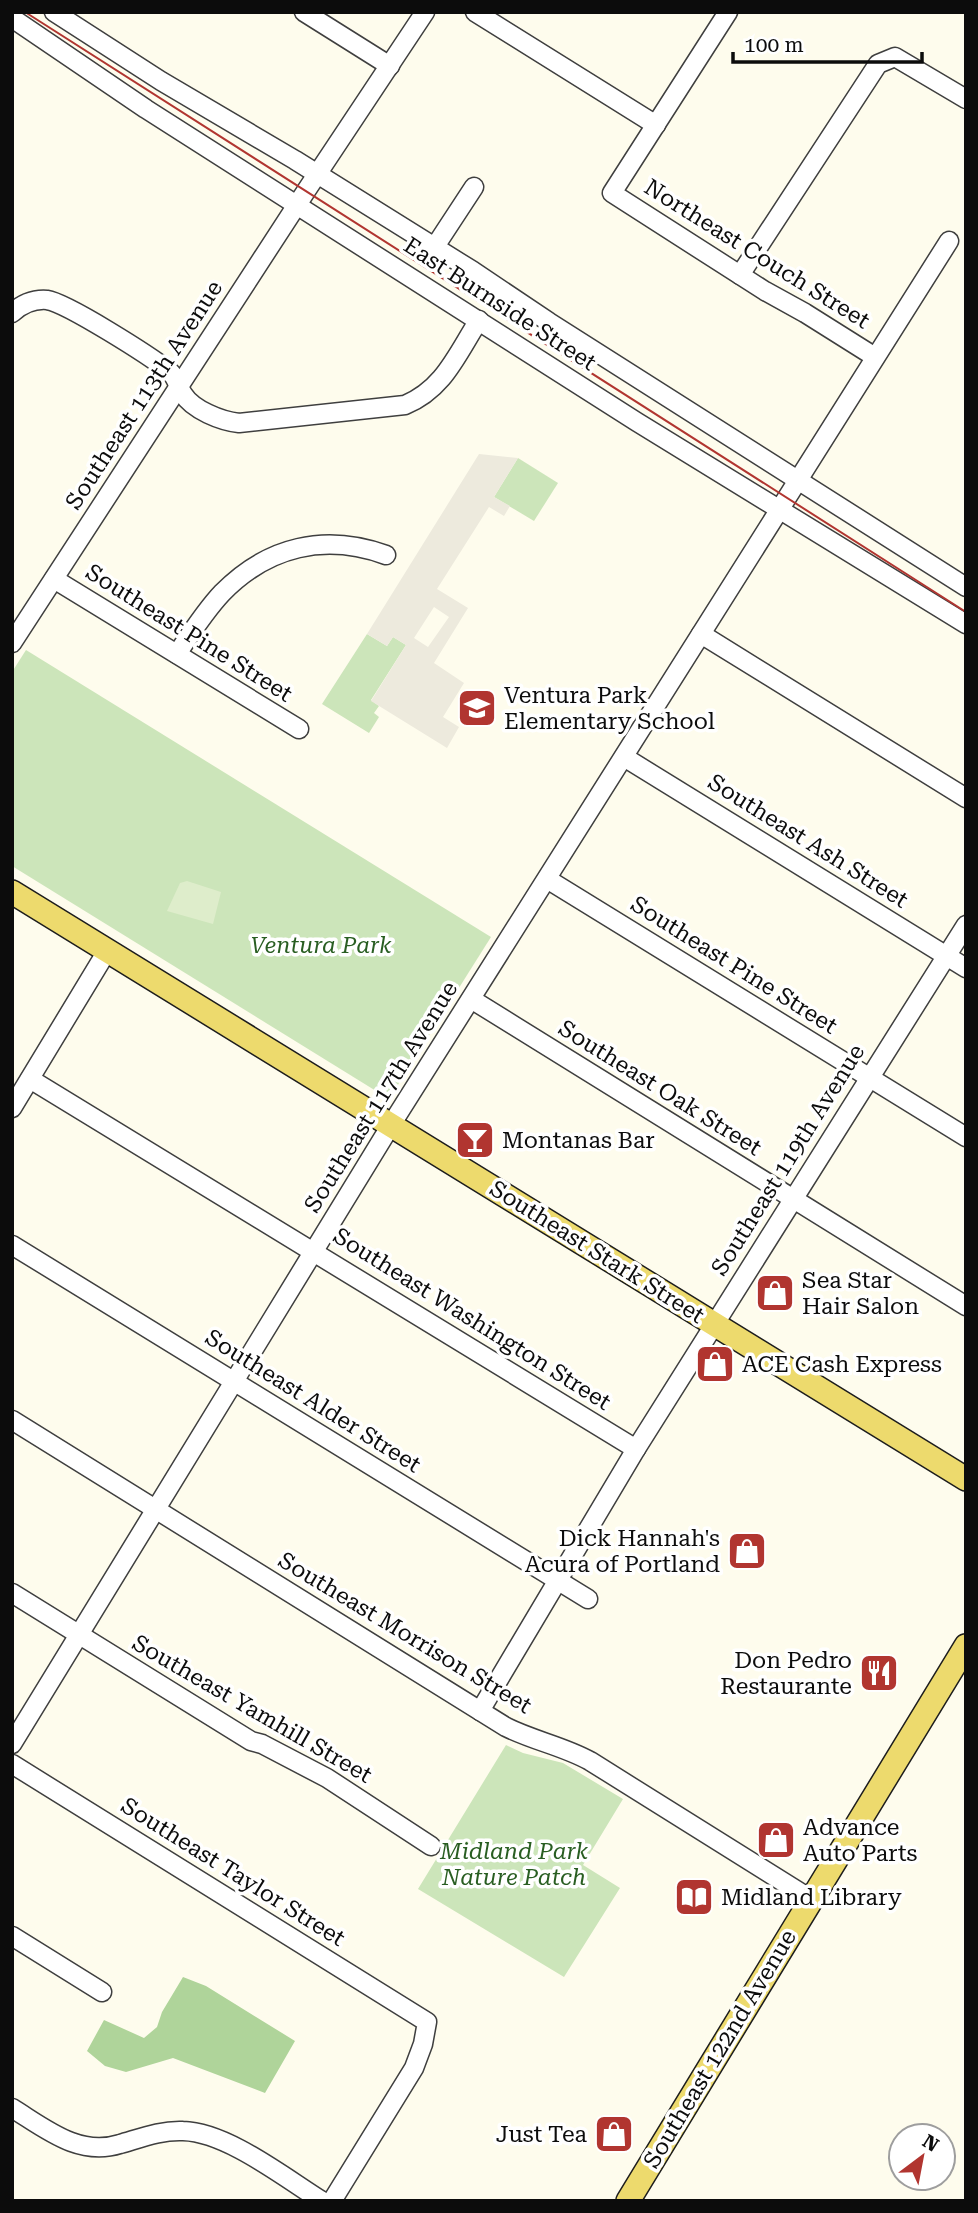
<svg xmlns="http://www.w3.org/2000/svg" width="978" height="2213" font-family="'Roboto Serif',serif">
<style>
.green{fill:#cce5ba}
.forest{fill:#afd49a}
.pitch{fill:#deedcb}
.plaza{fill:#edeadd;fill-rule:evenodd}
.lines{fill:none;stroke-linecap:round;stroke-linejoin:round}
.minor-casing{stroke:#3f3f3f;stroke-width:21}
.major-casing{stroke:#1d1d1d;stroke-width:26}
.minor{stroke:#fff;stroke-width:18}
.major{stroke:#edda6d;stroke-width:23}
.tram{stroke:#b13530;stroke-width:2}
.labels{text-anchor:middle;dominant-baseline:central;stroke-width:7;stroke-linejoin:round;paint-order:stroke}
.street-label{font-size:23px;fill:#0c0c0c;stroke:#fff}
.poi-label{font-size:23px;fill:#0c0c0c;stroke:#fff;text-anchor:start}
.park-label{font-size:23px;font-style:italic;fill:#295e22;stroke:#fff}
</style>
<rect width="100%" height="100%" fill="#fefced"/>
<g class="green">
<polygon points="518,458 558,483 534,521 494,497"/>
<polygon points="367,634 387,646 393,637 406,645 371,700 379,706 374,713 379,717 369,733 322,704"/>
<polygon points="26,650 491,937 389,1099 12,866 12,672"/>
<polygon points="506,1745 523,1753 563,1763 623,1799 583,1865 620,1888 564,1977 418,1889"/>
</g>
<polygon class="forest" points="183,1977 206,1986 295,2041 265,2093 173,2058 126,2072 105,2066 87,2051 104,2020 144,2038 157,2027 162,2012"/>
<polygon class="pitch" points="187,881 221,892 213,924 167,911 180,883"/>
<path class="plaza" d="M479,454L518,458L494,497L510,506L504,516L489,507L437,589L468,608L434,663L464,683L443,717L459,727L447,748L371,701L406,645L393,637L387,646L367,634ZM434,607L449,617L428,647L414,638Z"/>
<g class="lines">
<g class="minor-casing">
<g id="minor">
<polyline points="54,12 161,81 295,160 473,271 549,322 966,587"/>
<polyline points="304,12 390,66"/>
<polyline points="475,12 656,125"/>
<polyline points="728,12 612,193 765,291 805,313 875,357"/>
<polyline points="12,18 146,109 637,422 966,624"/>
<polyline points="434,248 474,187"/>
<polyline points="740,275 878,64 895,57 966,99"/>
<path d="M12,313C22,304 34,299 47,300C67,303 150,356 169,371C176,376 178,387 183,394C193,410 221,421 239,423L405,405C444,389 457,354 479,320"/>
<polyline points="54,579 299,729"/>
<polyline points="701,634 966,798"/>
<polyline points="12,643 306,191 425,12"/>
<path d="M177,654C191,633 205,611 222,593C268,546 325,533 386,555"/>
<polyline points="624,757 966,968"/>
<polyline points="547,879 966,1137"/>
<polyline points="471,999 966,1306"/>
<polyline points="30,1079 636,1449"/>
<polyline points="12,1108 107,951"/>
<polyline points="12,1245 588,1599"/>
<path d="M12,1420L506,1727C534,1741 563,1746 590,1761L812,1900"/>
<polyline points="12,1593 251,1741 262,1744 327,1778 431,1846"/>
<polyline points="480,1711 636,1449 966,925"/>
<polyline points="12,1744 391,1125 949,241"/>
<polyline points="12,1764 427,2022 423,2044 414,2068 332,2201"/>
<polyline points="12,1936 102,1992"/>
<path d="M12,2108C46,2129 79,2157 120,2144C141,2138 161,2130 183,2131C227,2132 285,2178 322,2201"/>
</g>
</g>
<g class="major-casing">
<g id="major">
<polyline points="12,892 966,1479"/>
<polyline points="628,2201 966,1646"/>
</g>
</g>
<use href="#minor" class="minor"/>
<use href="#major" class="major"/>
<polyline class="tram" points="25,12 966,612"/>
</g>
<defs>
<g id="school-square" transform="scale(2.0125)"><rect x="-9" y="-9" width="18" height="18" rx="4" fill="#b13530" stroke="#fff"/><path d="M0-5L7-2L0 1L-7-2ZM-4 1L0 2.5L4 1V4Q0 6-4 4Z" fill="#fff"/></g>
<g id="bar-square" transform="scale(2.0125)"><rect x="-9" y="-9" width="18" height="18" rx="4" fill="#b13530" stroke="#fff"/><path d="M-6-5H6L.8 .8V4.5H3.5V6h-7V4.5H-.8V.8Z" fill="#fff"/></g>
<g id="shop-square" transform="scale(2.0125)"><rect x="-9" y="-9" width="18" height="18" rx="4" fill="#b13530" stroke="#fff"/><path d="M-5-2.5h2.3a2.7 3.5 0 0 1 5.4 0H5L5.5 6h-11ZM-1.5-2.5h3a1.5 2.3 0 0 0-3 0Z" fill="#fff"/></g>
<g id="restaurant-square" transform="scale(2.0125)"><rect x="-9" y="-9" width="18" height="18" rx="4" fill="#b13530" stroke="#fff"/><path d="M-5-6h1v4h1v-4h1v4h1v-4h1v5L-1.5 .5V6h-2V.5L-5-1ZM5-6V6H3V1.5H1.5Q1.5-4 5-6Z" fill="#fff"/></g>
<g id="library-square" transform="scale(2.0125)"><rect x="-9" y="-9" width="18" height="18" rx="4" fill="#b13530" stroke="#fff"/><path d="M-6-4Q-3-5.5-.7-3.5V5Q-3 3-6 4ZM6-4Q3-5.5 .7-3.5V5Q3 3 6 4Z" fill="#fff"/></g>
</defs>
<g fill-rule="evenodd">
<use href="#school-square" x="477" y="708"/>
<use href="#bar-square" x="475" y="1140"/>
<use href="#shop-square" x="775" y="1293"/>
<use href="#shop-square" x="715" y="1364"/>
<use href="#shop-square" x="747" y="1551"/>
<use href="#restaurant-square" x="879" y="1673"/>
<use href="#shop-square" x="776" y="1840"/>
<use href="#library-square" x="694" y="1897"/>
<use href="#shop-square" x="614" y="2134"/>
</g>
<g class="labels">
<g class="street-label">
<text transform="translate(757 254) rotate(32)">Northeast Couch Street</text>
<text transform="translate(500 304) rotate(33)">East Burnside Street</text>
<text transform="translate(144 395) rotate(-57)">Southeast 113th Avenue</text>
<text transform="translate(189 633) rotate(32)">Southeast Pine Street</text>
<text transform="translate(808 841) rotate(32)">Southeast Ash Street</text>
<text transform="translate(734 965) rotate(32)">Southeast Pine Street</text>
<text transform="translate(660 1088) rotate(32)">Southeast Oak Street</text>
<text transform="translate(381 1097) rotate(-58)">Southeast 117th Avenue</text>
<text transform="translate(788 1160) rotate(-58)">Southeast 119th Avenue</text>
<text transform="translate(597 1252) rotate(32)">Southeast Stark Street</text>
<text transform="translate(472 1319) rotate(32)">Southeast Washington Street</text>
<text transform="translate(313 1401) rotate(32)">Southeast Alder Street</text>
<text transform="translate(405 1633) rotate(31)">Southeast Morrison Street</text>
<text transform="translate(252 1709) rotate(30)">Southeast Yamhill Street</text>
<text transform="translate(233 1872) rotate(32)">Southeast Taylor Street</text>
<text transform="translate(720 2049) rotate(-59)">Southeast 122nd Avenue</text>
</g>
<g class="poi-label">
<text x="504" y="695">Ventura Park<tspan x="504" dy="26">Elementary School</tspan></text>
<text x="502" y="1140">Montanas Bar</text>
<text x="802" y="1280">Sea Star<tspan x="802" dy="26">Hair Salon</tspan></text>
<text x="742" y="1364">ACE Cash Express</text>
<text x="720" y="1538" text-anchor="end">Dick Hannah's<tspan x="720" dy="26">Acura of Portland</tspan></text>
<text x="852" y="1660" text-anchor="end">Don Pedro<tspan x="852" dy="26">Restaurante</tspan></text>
<text x="803" y="1827">Advance<tspan x="803" dy="26">Auto Parts</tspan></text>
<text x="721" y="1897">Midland Library</text>
<text x="587" y="2134" text-anchor="end">Just Tea</text>
</g>
<g class="park-label">
<text x="321" y="945">Ventura Park</text>
<text x="514" y="1851">Midland Park<tspan x="514" dy="26">Nature Patch</tspan></text>
</g>
</g>
<rect width="978" height="2213" fill="none" stroke="#0c0c0c" stroke-width="28"/>
<g transform="translate(922 2157) rotate(32)"><circle r="33" fill="#ffffff" stroke="#9e9e9e" stroke-width="2"/>
<path d="M0-5L12 26L0 18L-12 26Z" fill="#b13530"/>
<text y="-10" font-size="19" font-weight="bold" text-anchor="middle" fill="#0c0c0c">N</text>
</g>
<path d="M733 52v10h189v-10" fill="none" stroke="#0c0c0c" stroke-width="3.5"/>
<text x="744" y="52" font-size="21" fill="#0c0c0c" stroke="#ffffff" stroke-width="5" paint-order="stroke">100 m</text>
</svg>
